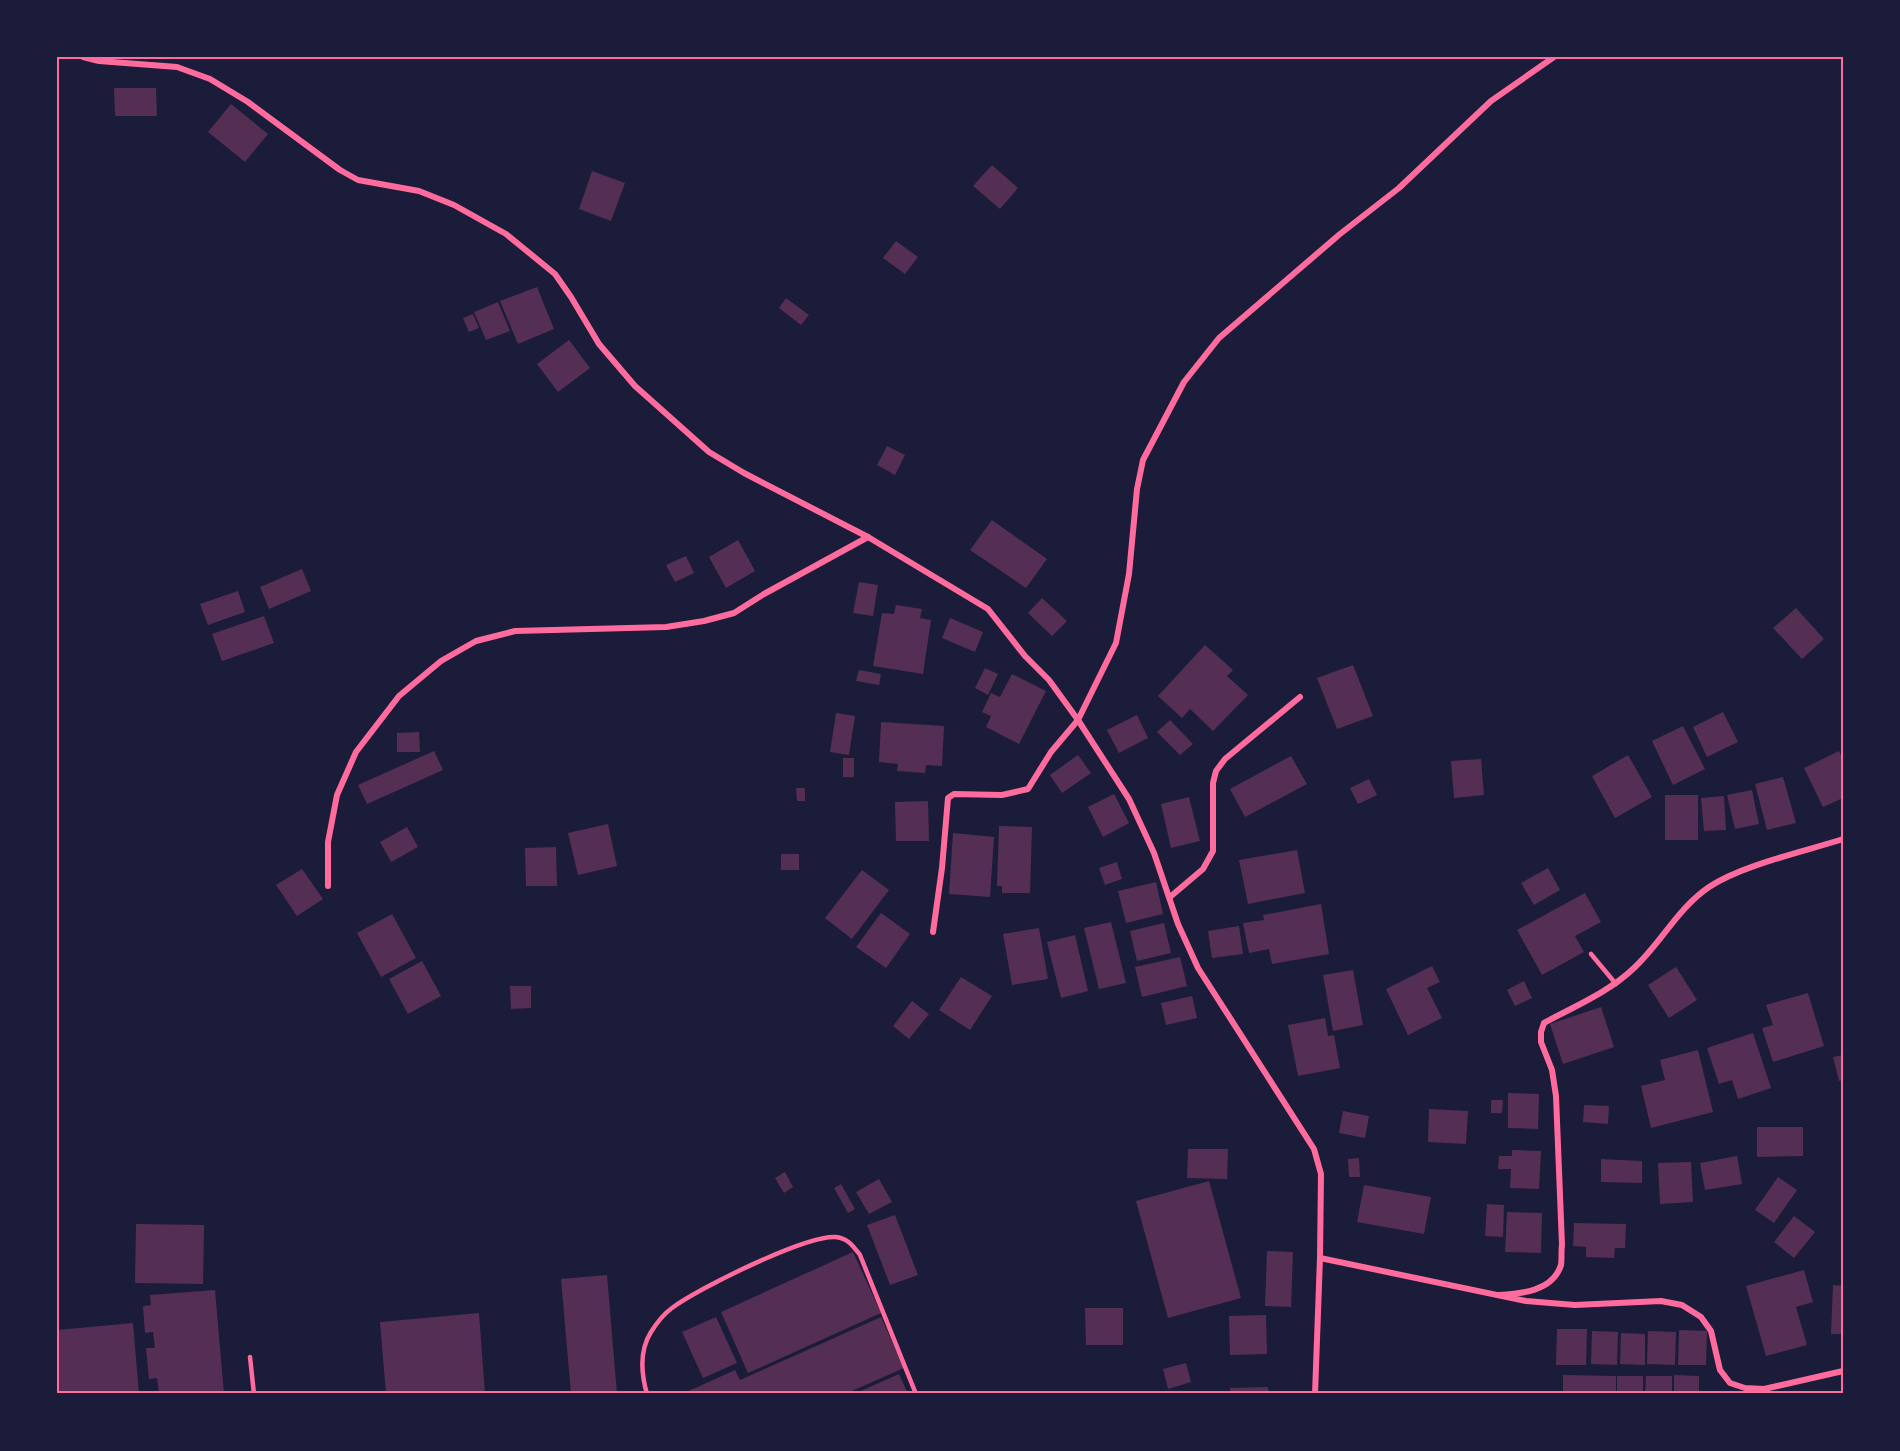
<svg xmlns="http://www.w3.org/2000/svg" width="1900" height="1451" font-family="Bitter,serif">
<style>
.building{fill:#542f53}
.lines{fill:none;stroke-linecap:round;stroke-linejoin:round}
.service{stroke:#ff6b9d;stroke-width:4.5}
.minor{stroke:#ff6b9d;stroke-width:6}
.neatline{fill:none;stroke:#ff6b9d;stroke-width:2}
</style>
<rect width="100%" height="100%" fill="#1b1b3a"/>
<g class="building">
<polygon points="114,88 156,88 157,116 115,116"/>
<polygon points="231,104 268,134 245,162 208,132"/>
<polygon points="992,165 1018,188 1000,209 973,186"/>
<polygon points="592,171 625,183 611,221 579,209"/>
<polygon points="896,241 918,257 905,274 883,258"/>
<polygon points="537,287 554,329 518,344 500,301"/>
<polygon points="786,298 809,315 801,325 779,308"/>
<polygon points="498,302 510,331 486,340 474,312"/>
<polygon points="473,314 479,328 469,332 463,318"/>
<polygon points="569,340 590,368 558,392 537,364"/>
<polygon points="887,446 905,455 895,475 877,465"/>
<polygon points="992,520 1047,559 1026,588 970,550"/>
<polygon points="738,540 755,571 726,588 709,557"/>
<polygon points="686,556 694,573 675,582 666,565"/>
<polygon points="302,569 311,591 269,609 260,587"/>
<polygon points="859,582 878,585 873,616 853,613"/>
<polygon points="238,591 245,612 208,625 200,604"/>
<polygon points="1042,598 1067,621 1052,636 1028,613"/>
<polygon points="896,605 922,609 920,618 931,620 923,674 873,666 882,613 894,614"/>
<polygon points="1796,608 1824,639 1802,659 1773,628"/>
<polygon points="264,616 274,643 222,661 212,634"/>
<polygon points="950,618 983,632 975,652 942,638"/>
<polygon points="1205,645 1233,670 1227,676 1248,695 1213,731 1190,709 1182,718 1158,696"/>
<polygon points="1353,665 1373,716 1337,729 1317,678"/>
<polygon points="985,668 998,674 988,695 975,688"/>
<polygon points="859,670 881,674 879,685 856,681"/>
<polygon points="1012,674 1046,691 1019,744 986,727 991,716 982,712 991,693 1000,697"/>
<polygon points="1723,712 1738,742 1707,757 1693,727"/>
<polygon points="836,713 855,716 849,755 830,752"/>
<polygon points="1137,715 1148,738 1119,753 1107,730"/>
<polygon points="1170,720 1193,744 1180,755 1157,732"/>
<polygon points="881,722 944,726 942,766 926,765 925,773 897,771 898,764 879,762"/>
<polygon points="1683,726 1705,769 1673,785 1652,741"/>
<polygon points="419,732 420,752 397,752 397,733"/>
<polygon points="434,751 443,770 367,804 358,785"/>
<polygon points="1839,751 1843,759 1843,798 1823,807 1804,768"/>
<polygon points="1078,755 1091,773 1062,793 1050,775"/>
<polygon points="1628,755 1652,797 1615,818 1592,776"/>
<polygon points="1291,756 1307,784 1245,817 1230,789"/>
<rect x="843" y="758" width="11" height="19"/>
<polygon points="1481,759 1484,795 1454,798 1451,761"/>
<polygon points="1783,777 1796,823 1767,830 1755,784"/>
<polygon points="1369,779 1377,795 1358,804 1350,788"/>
<polygon points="796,788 805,788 805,801 797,801"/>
<polygon points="1752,790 1759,824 1735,829 1727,795"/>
<polygon points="1114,794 1129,823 1103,837 1088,807"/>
<rect x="1665" y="795" width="33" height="45"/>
<polygon points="1724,796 1726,830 1704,831 1701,798"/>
<polygon points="1189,797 1200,841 1171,848 1161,804"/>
<polygon points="928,801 929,841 896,841 895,802"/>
<polygon points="608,824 617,866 578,875 568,833"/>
<polygon points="999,826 1032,827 1030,893 1002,893 1002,886 997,886"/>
<polygon points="407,827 418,847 391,862 380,842"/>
<polygon points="953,833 994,837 990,897 949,894"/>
<polygon points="556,847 557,886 526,886 525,848"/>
<polygon points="1297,850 1305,893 1248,904 1239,860"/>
<rect x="781" y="854" width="18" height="16"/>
<polygon points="1117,862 1122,879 1105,885 1099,868"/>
<polygon points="1548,868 1560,890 1534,905 1521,883"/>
<polygon points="302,869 323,899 297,916 276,885"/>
<polygon points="862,870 889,890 852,939 825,918"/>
<polygon points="1156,882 1163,914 1126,923 1118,891"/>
<polygon points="1585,893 1601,922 1575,936 1584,952 1542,975 1517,930"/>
<polygon points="1321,904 1329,954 1272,964 1269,949 1249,953 1243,923 1264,920 1263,915"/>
<polygon points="881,913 910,934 886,968 856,947"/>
<polygon points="392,914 416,958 381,977 357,933"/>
<polygon points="1111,922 1126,983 1099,989 1084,928"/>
<polygon points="1164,923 1171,953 1137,961 1130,931"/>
<polygon points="1239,926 1243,954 1212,958 1208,931"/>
<polygon points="1039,928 1048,979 1012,985 1003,934"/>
<polygon points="1075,935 1088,991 1061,998 1047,942"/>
<polygon points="1180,957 1187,986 1142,997 1135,967"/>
<polygon points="422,961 441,996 408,1014 389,979"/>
<polygon points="1432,966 1440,982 1427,988 1442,1018 1408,1035 1386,989"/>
<polygon points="1676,967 1697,1000 1669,1018 1648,985"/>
<polygon points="1353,970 1363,1025 1333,1031 1323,975"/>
<polygon points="961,977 992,996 970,1030 939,1010"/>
<polygon points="1524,981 1532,998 1515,1006 1507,990"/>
<polygon points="510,986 531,986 531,1008 511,1009"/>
<polygon points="1808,993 1824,1046 1773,1062 1762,1028 1773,1025 1766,1005"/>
<polygon points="1192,996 1197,1018 1166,1025 1161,1003"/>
<polygon points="912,1001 929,1014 909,1039 893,1026"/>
<polygon points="1601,1007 1614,1047 1563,1064 1550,1024"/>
<polygon points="1325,1018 1328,1036 1334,1035 1340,1068 1298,1076 1288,1025"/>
<polygon points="1753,1033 1771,1088 1738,1099 1732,1080 1719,1084 1707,1048"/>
<polygon points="1698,1050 1713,1112 1651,1128 1641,1086 1665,1080 1660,1060"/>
<polygon points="1843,1055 1843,1080 1839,1081 1833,1057"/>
<polygon points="1508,1093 1539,1094 1538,1129 1508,1128"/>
<polygon points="1491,1100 1503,1100 1502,1113 1491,1113"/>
<polygon points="1584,1105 1609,1106 1608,1124 1583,1122"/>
<polygon points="1429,1109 1468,1111 1466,1144 1428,1142"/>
<polygon points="1343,1111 1369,1116 1365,1138 1339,1133"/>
<polygon points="1757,1127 1803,1127 1803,1156 1757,1157"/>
<polygon points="1188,1149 1228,1149 1227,1179 1187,1178"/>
<polygon points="1512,1150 1541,1151 1539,1189 1510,1188 1511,1169 1498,1169 1499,1156 1512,1156"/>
<polygon points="1737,1156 1742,1184 1705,1190 1700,1163"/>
<polygon points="1359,1158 1360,1177 1349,1177 1348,1159"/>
<polygon points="1601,1159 1642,1161 1642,1183 1601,1182"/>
<polygon points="1691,1162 1693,1202 1660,1204 1658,1163"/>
<polygon points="785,1172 793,1187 784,1193 775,1178"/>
<polygon points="1778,1177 1797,1190 1774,1223 1755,1210"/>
<polygon points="879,1179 892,1202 869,1214 856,1192"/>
<polygon points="1209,1181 1241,1298 1168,1318 1136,1201"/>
<polygon points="841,1184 855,1209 848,1213 834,1188"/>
<polygon points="1364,1185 1431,1197 1424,1234 1357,1222"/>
<polygon points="1487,1204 1504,1205 1503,1237 1485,1236"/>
<polygon points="1507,1212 1542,1213 1541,1253 1505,1252"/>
<polygon points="895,1215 918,1275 890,1285 867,1225"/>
<polygon points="1794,1216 1815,1232 1794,1258 1774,1242"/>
<polygon points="1574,1223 1626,1224 1625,1248 1615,1248 1614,1258 1586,1257 1586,1247 1573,1246"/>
<polygon points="136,1224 204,1225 203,1284 135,1283"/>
<polygon points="1267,1251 1293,1252 1291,1307 1265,1306"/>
<polygon points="853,1252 881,1313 748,1373 721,1312"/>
<polygon points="1804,1270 1813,1302 1796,1307 1807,1345 1766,1356 1746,1286"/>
<polygon points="607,1275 617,1394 571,1394 561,1279"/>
<polygon points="1833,1285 1843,1286 1843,1334 1831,1334"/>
<polygon points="215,1290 224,1394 152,1394 159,1392 157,1378 149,1379 146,1348 155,1348 153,1332 145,1333 143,1306 151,1305 150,1295"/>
<polygon points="1085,1308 1123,1308 1123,1345 1086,1345"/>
<polygon points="479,1313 485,1394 386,1394 380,1322"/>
<polygon points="1266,1315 1267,1354 1230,1355 1229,1316"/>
<polygon points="716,1317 737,1363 703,1378 682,1332"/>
<polygon points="881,1317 904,1368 845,1394 682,1394 735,1370 740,1380"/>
<polygon points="133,1323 139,1394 57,1394 57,1330"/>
<polygon points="1557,1329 1587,1329 1586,1365 1556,1365"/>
<polygon points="1679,1330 1707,1331 1706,1365 1678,1365"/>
<polygon points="1592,1331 1618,1332 1617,1365 1591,1364"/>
<polygon points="1648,1331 1676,1332 1675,1365 1647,1364"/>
<polygon points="1621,1333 1645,1334 1645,1365 1620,1364"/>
<polygon points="1186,1363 1191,1382 1168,1389 1163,1369"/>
<polygon points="899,1374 908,1394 854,1394"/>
<polygon points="1563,1375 1616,1376 1616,1394 1563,1394"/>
<polygon points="1674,1375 1699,1376 1699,1394 1674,1394"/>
<rect x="1617" y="1376" width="26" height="18"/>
<polygon points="1646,1376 1672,1376 1672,1394 1645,1394"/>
<polygon points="1268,1387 1269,1394 1230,1394 1230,1388"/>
</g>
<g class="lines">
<g class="service">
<polyline points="1591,954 1616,984"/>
<polyline points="250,1357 254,1394"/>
<path d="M647,1394C641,1373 639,1351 651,1332C656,1324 665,1313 672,1308C699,1288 804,1236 835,1237C848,1238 853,1246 860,1255L916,1394"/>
</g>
<g class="minor">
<polyline points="83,57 99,61 177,67 210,79 248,102 340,170 358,180 419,191 454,205 506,234 555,274 571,297 599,344 635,386 709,452 744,473 868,537 988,609 1025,656 1049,680 1078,720 1129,799 1154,853 1178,924 1198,968 1314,1149 1321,1174 1320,1258 1315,1394"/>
<polyline points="328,886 328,842 337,795 356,752 399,696 441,661 476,641 515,631 666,627 704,621 734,613 764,594 868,537"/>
<polyline points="1170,897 1203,869 1213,851 1213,783 1216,771 1225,759 1300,697"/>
<polyline points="933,932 942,868 948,798 954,794 1002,795 1028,789 1051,752 1078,720 1116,643 1129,574 1137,489 1143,460 1184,382 1219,338 1340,234 1399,188 1491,101 1554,57"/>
<polyline points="1320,1258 1526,1301 1575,1305 1661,1301 1682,1305 1701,1317 1711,1331 1720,1370 1730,1383 1745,1388 1764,1389 1843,1371"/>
<path d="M1499,1295C1521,1294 1553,1291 1561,1265C1562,1259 1561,1251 1562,1245L1556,1096L1552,1070L1541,1042V1032L1544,1023C1575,1006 1609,992 1634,968C1662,942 1677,909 1709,887C1742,865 1803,852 1843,839"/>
</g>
</g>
<rect width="1900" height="1451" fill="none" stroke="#1b1b3a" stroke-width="117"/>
<rect x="58" y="58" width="1784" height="1334" class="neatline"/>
</svg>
